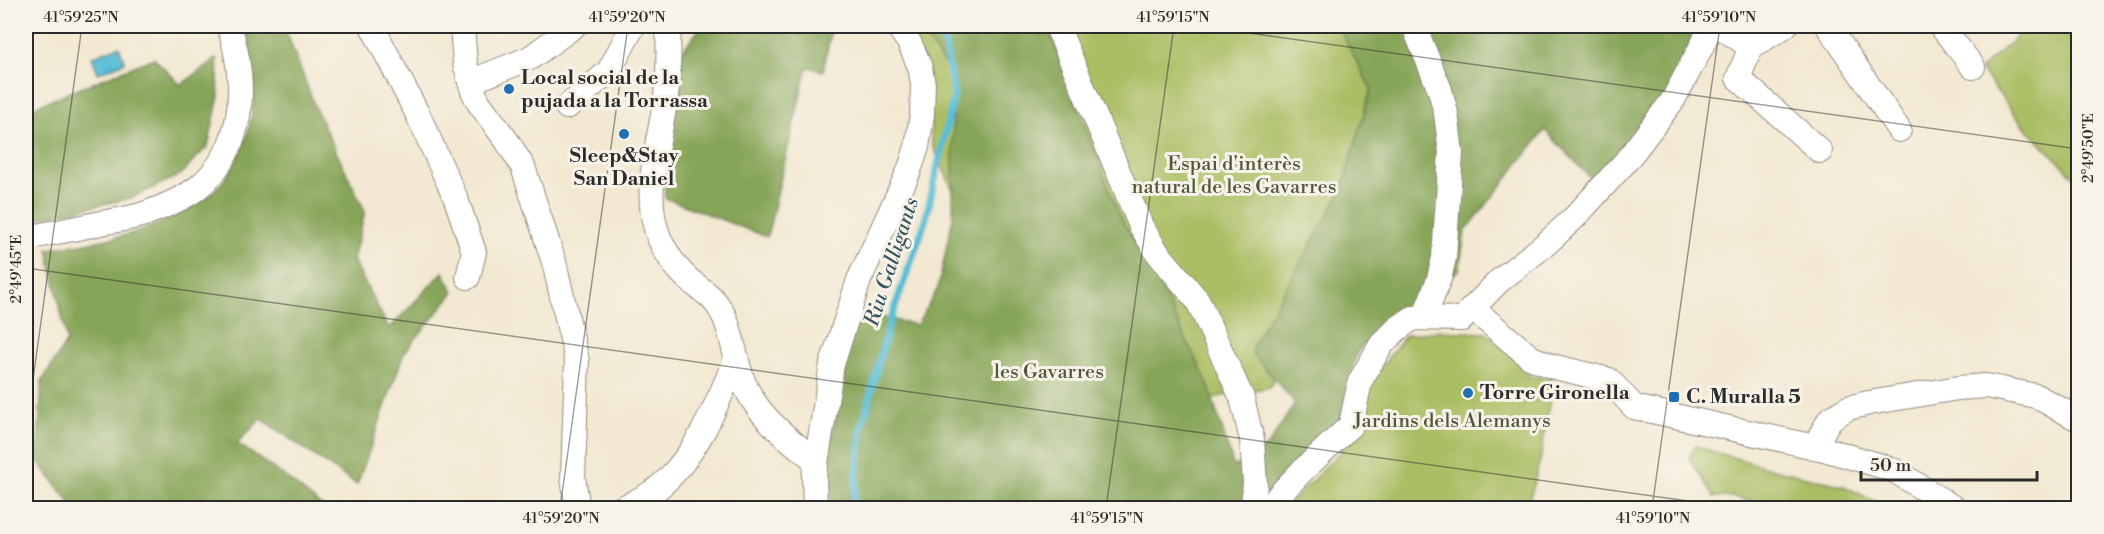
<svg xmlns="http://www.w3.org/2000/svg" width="2104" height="534" font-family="'Libre Bodoni',serif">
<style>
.green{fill:#aabe63;stroke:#6a7447;stroke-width:1.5}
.forest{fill:#87a559;stroke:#596842;stroke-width:1.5}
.water{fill:#57bdd5;stroke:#417480;stroke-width:1.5}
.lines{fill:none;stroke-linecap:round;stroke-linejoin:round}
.stream{stroke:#57bdd5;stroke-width:7}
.street-casing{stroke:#8f8a7e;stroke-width:26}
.street{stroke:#fff;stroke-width:24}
.ticks{fill:none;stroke:#2b2b2b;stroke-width:1.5;stroke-opacity:0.45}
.poi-dot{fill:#1f6fb2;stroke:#f7f3e8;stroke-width:2}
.labels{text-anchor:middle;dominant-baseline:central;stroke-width:6;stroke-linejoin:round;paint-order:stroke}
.poi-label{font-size:20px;font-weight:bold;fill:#2b2b2b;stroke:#f7f3e8;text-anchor:start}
.park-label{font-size:20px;fill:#51573c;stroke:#f7f3e8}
.water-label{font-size:21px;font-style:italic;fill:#38575e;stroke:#f7f3e8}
.neatline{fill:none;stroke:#2b2b2b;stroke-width:2}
.ticks-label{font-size:15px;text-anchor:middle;fill:#2b2b2b}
</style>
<rect width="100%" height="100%" fill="#f7f3e8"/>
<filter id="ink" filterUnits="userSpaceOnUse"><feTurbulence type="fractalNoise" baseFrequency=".0167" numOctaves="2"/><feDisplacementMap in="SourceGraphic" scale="12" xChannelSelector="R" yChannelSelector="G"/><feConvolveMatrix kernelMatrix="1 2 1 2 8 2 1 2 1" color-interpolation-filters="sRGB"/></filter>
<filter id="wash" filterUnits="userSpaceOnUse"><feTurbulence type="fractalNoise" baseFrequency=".008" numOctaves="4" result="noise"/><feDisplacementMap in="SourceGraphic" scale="24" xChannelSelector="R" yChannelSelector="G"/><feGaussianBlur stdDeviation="1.35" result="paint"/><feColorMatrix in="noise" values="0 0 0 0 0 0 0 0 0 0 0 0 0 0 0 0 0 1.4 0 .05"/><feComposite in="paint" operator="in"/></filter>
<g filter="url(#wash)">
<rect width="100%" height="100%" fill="#f3e8d1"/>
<g class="green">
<polygon points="909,26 1582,26 1299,334 1270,387 1212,398 961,208 932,144 928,76"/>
<polygon points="2029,26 2078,26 2078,181 2024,126 1980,69"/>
<polygon points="1438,331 1485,333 1504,345 1529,376 1553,379 1541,456 1529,503 1518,508 1285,508 1356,436 1367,385 1406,335"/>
<polygon points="1695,446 1773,469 1844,486 1888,508 1777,508 1733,497 1714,497 1689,458"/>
</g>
<g class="forest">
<path d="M244,26H284L318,114L365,211L353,260L389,329L443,272L454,292L404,353L357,485L261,419L237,443L284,476L324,508H74L37,460L42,381L67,341L48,249C81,244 116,240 147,228C165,221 185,213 201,202C241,173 258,119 253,71C252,55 247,40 244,26Z"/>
<polygon points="702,26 826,26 831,31 823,71 807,67 767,237 665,198 664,173 680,88 678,56"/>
<polygon points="917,26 1047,26 1120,217 1160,286 1208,384 1234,467 1267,447 1295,403 1252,353 1254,343 1341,192 1371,89 1338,26 1699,26 1666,98 1597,185 1545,130 1465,232 1459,270 1382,324 1357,352 1340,419 1270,508 832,508 827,459 856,312 917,325 938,288 953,217 953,76"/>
<polygon points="154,58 181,85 217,58 219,96 208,146 180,175 132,198 26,221 26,110"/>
</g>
<polygon class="water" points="119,46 125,62 98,73 92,57"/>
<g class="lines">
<polyline class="stream" points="853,508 862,427 889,324 925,222 954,95 942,29 939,26"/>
</g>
</g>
<g filter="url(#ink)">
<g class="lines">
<g class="street-casing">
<g id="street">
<polyline points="372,26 418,115 456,199 474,252 468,277"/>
<polyline points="462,26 465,63 473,91 479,103 507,141 523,167 554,262 577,361 573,478 578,508"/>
<path d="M668,26C669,51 669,77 665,103C659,143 644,187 656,229C660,243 671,261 681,272C697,290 712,291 724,316C735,340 735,367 747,390C762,420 791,441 816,461"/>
<polyline points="1057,26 1141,226 1157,252 1198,301 1242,398 1252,440 1255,483 1253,508"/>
<polyline points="1414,26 1440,90 1446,113 1451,153 1444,258 1439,279 1424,318"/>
<polyline points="1719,26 1751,47"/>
<polyline points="1785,26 1751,47 1738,78 1820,151"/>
<polyline points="1828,26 1899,130"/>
<polyline points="1941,26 1973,67"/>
<polyline points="470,82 530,58 574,26"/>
<polyline points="567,107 609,71 633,26"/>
<path d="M26,238C52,233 79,228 106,222C119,220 134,218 147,213C161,208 184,198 196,189C247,149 247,82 229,26"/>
<polyline points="1472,308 1530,357 1551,366 1609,380 1634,407 1824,449 1878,465 1895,471 1954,508"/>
<polyline points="1814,447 1830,419 1848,408 1869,403 1958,388 1986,386 2036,396 2078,419"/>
<path d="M622,508C635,502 647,497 658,488C697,456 717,404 736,359"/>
<polyline points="815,508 814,476 832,364 859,280 909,171 917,147 922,114 923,84 920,67 910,44 898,26"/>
<polyline points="1271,508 1279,495 1302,471 1351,425 1360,381 1381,345 1397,329 1413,318 1462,319 1499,281 1547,243 1576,216 1627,160 1673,100 1704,42 1710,26"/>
</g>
</g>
<use href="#street" class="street"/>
</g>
</g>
<path class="ticks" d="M1198,26L2078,149M26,268L1738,508M26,430L82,26M560,508L628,26M1106,508L1174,26M1652,508L1720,26"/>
<g class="poi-dot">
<circle cx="509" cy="89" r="6"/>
<circle cx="624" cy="134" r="6"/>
<circle cx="1468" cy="393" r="6"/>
<rect x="1668" y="391" width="12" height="12" rx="3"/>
</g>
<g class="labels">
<g class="poi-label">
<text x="521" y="78">Local social de la<tspan x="521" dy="23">pujada a la Torrassa</tspan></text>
<text x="624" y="156" text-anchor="middle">Sleep&amp;Stay<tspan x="624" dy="23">San Daniel</tspan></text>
<text x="1480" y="393">Torre Gironella</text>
<text x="1686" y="397">C. Muralla 5</text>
</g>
<g class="park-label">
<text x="1234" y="164">Espai d'interès<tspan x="1234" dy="23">natural de les Gavarres</tspan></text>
<text x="1049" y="372">les Gavarres</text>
<text x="1452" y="421">Jardins dels Alemanys</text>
</g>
<g class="water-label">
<text transform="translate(892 262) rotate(-72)">Riu Galligants</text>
</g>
</g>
<rect width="2104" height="534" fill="none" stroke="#f7f3e8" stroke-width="66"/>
<path d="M1861 471v9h176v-9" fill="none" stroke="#2b2b2b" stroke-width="3"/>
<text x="1870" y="471" font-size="18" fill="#2b2b2b" stroke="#f7f3e8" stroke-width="4.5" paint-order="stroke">50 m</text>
<rect x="33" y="33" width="2038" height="468" class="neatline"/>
<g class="ticks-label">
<text x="81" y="22">41°59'25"N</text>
<text x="627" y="22">41°59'20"N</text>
<text x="1173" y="22">41°59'15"N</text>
<text x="1719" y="22">41°59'10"N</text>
<text transform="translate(2088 148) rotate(-90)" y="5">2°49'50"E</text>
<text transform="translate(16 269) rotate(-90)" y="5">2°49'45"E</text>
<text x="561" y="523">41°59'20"N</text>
<text x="1107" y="523">41°59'15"N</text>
<text x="1653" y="523">41°59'10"N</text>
</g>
</svg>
